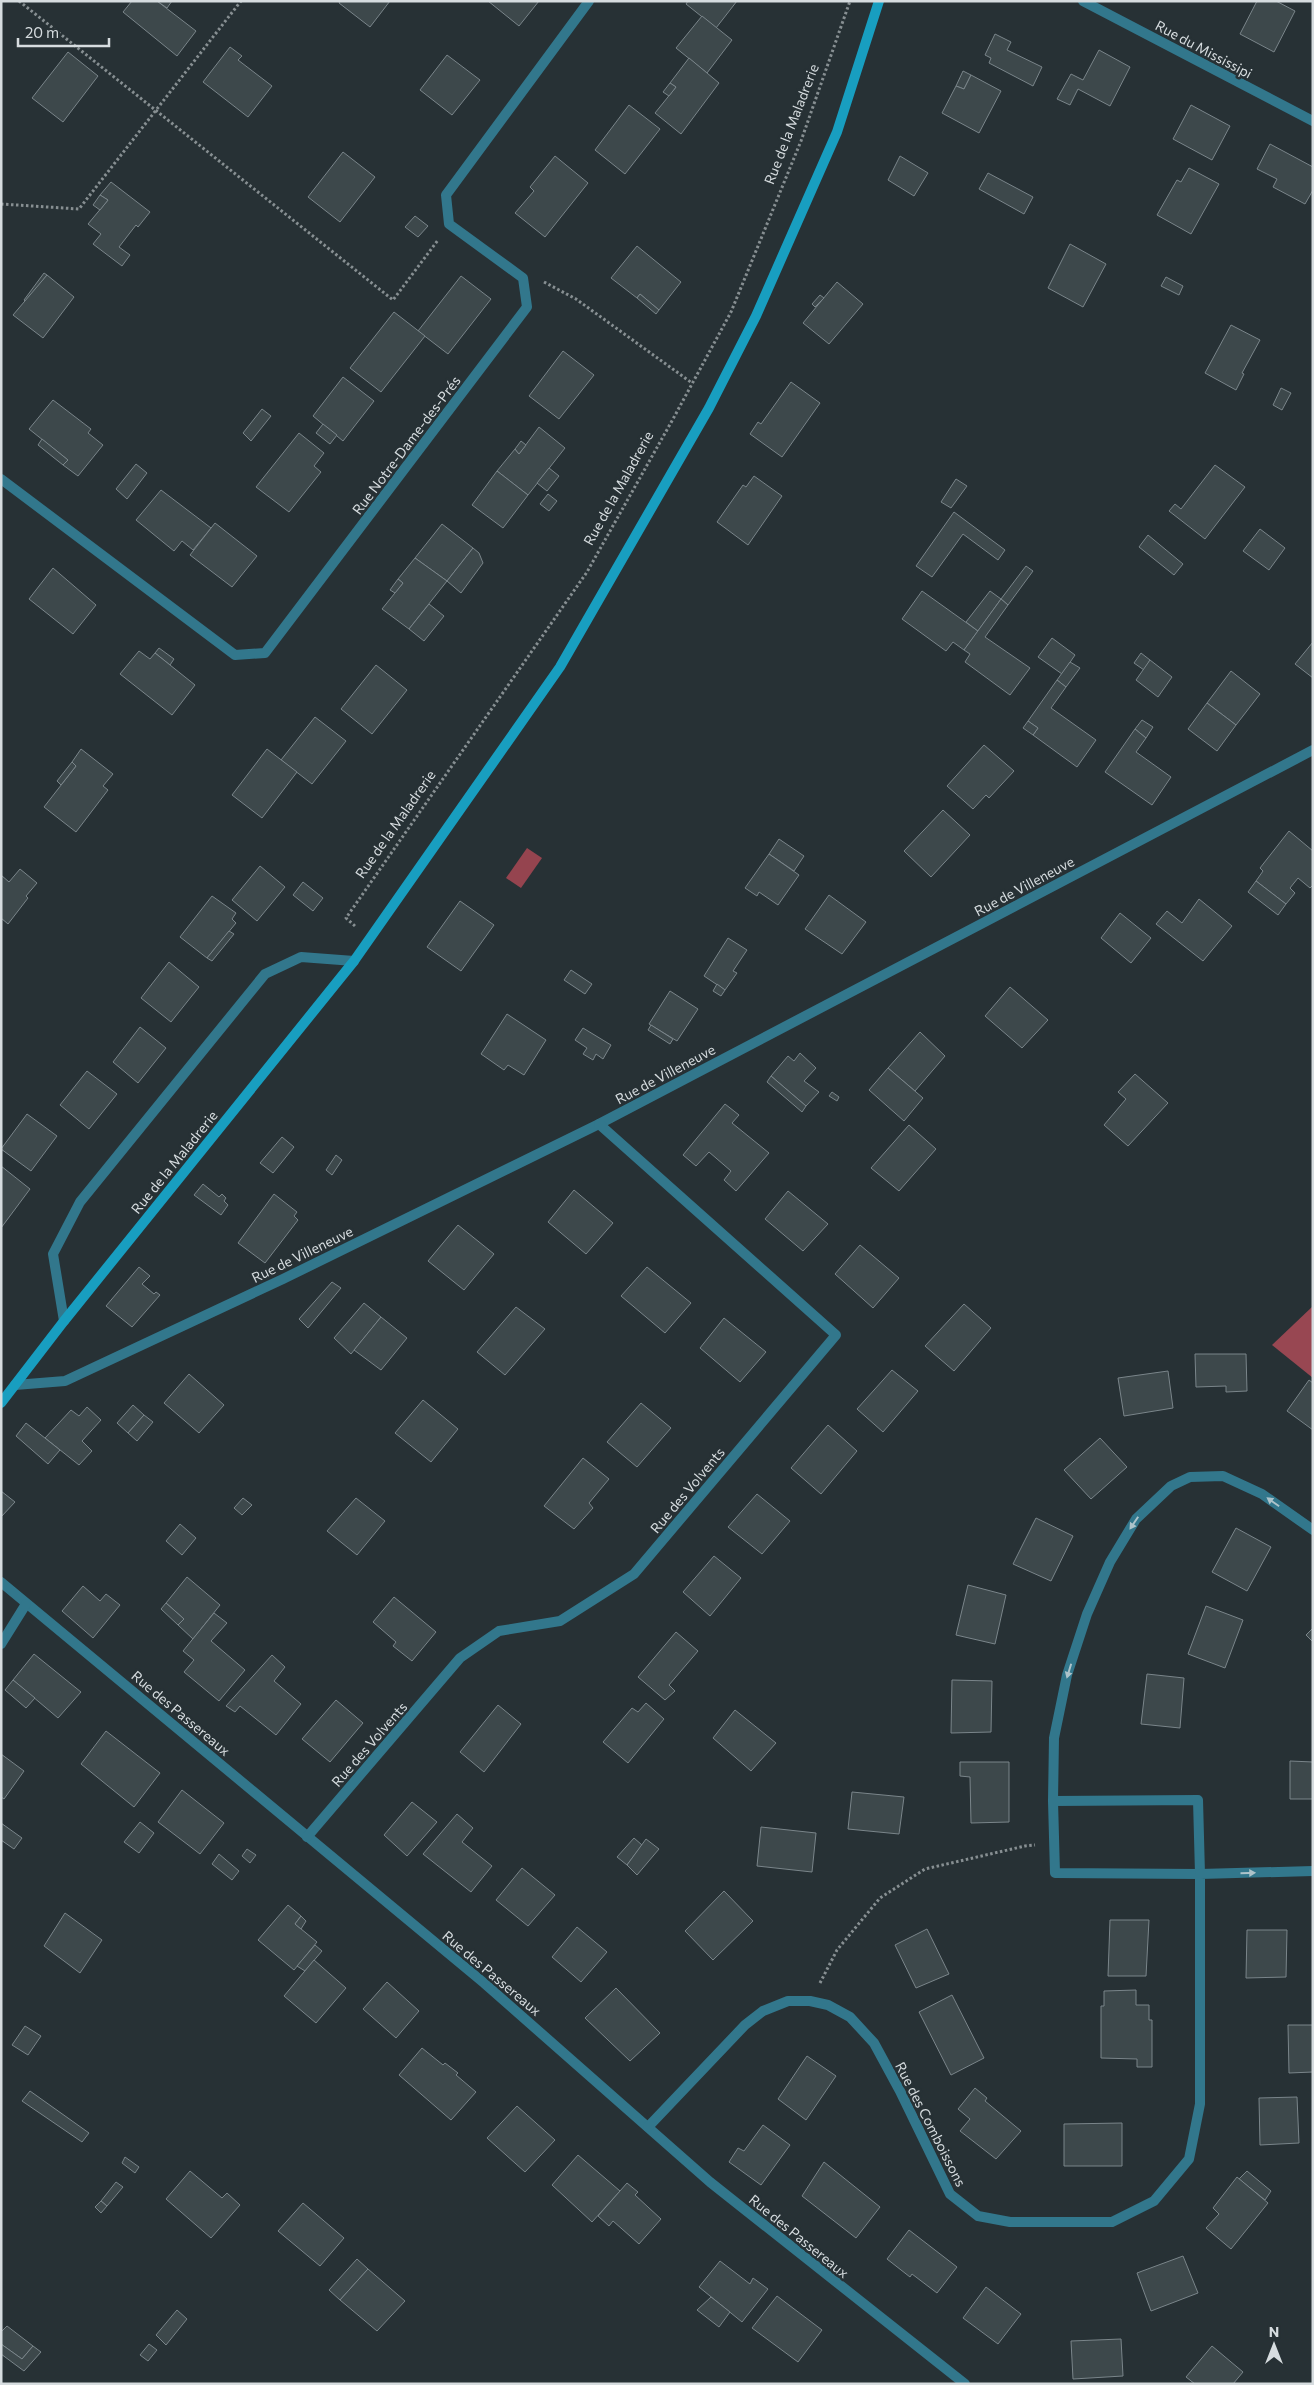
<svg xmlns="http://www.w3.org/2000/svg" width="1314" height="2385" font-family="Commissioner,sans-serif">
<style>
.forest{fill:#984752}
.water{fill:#95444f}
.building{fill:#3d484b;stroke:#7a858a}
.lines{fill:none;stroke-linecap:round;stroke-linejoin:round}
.path{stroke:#878f92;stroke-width:3;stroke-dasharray:2.5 2.5;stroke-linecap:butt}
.lane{stroke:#32778c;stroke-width:10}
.street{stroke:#32778c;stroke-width:10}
.secondary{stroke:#189ec0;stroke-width:10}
.oneway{fill:#adc3ca}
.labels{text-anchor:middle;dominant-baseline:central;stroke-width:5;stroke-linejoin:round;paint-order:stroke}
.street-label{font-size:14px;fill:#d6dcdf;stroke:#273135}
</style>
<rect width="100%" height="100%" fill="#273135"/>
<polygon class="forest" points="1313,1306 1313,1378 1272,1345"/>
<polygon class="water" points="527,848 542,858 521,888 506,878"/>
<g class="building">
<polygon points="132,1 157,1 196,31 177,56 123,12"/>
<polygon points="157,1 172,1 167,8"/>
<polygon points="340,1 390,1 370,27 339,3"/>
<polygon points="488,1 539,1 519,26"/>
<polygon points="688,1 737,1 716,28 686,4"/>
<polygon points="1257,1 1276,1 1295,11 1274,52 1240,34"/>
<polygon points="702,16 732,40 707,73 676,48"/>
<polygon points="995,34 1011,42 1007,50 1042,67 1033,86 989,63 991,58 985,55"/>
<polygon points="230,47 242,56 238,60 272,86 248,117 203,82"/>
<polygon points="1099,50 1130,67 1110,106 1078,89 1070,105 1057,99 1071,74 1083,80"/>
<polygon points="68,52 98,76 63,122 32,98"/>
<polygon points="447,55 480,80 452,115 420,90"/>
<polygon points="689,58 719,83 681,134 655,113 676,87 670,83"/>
<polygon points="963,71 971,75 964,89 956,86"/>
<polygon points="971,75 1001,91 979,133 942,113 956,86 964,89"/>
<polygon points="670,83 676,87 669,96 663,92"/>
<polygon points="629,105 660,129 625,174 595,150"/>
<polygon points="1191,105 1230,126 1212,160 1173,139"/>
<polygon points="1270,144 1313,167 1313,190 1305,204 1273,187 1277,179 1257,169"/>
<polygon points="343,152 375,177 340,222 308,197"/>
<polygon points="555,156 588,183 545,237 515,213 534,191 530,187"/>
<polygon points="900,156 928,173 914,196 888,180"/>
<polygon points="1189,168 1219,184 1191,234 1157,215 1177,180 1181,182"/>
<polygon points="988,173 1033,197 1024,214 979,189"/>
<polygon points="111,182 150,212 138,227 136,225 119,247 130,255 122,266 93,244 101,234 88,224 108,200 100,195"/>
<polygon points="100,195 108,200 100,210 93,205"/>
<polygon points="415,216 428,226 418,237 405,227"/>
<polygon points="1070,244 1106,264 1083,307 1048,288"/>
<polygon points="637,246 681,282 659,310 640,294 637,298 611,278"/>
<polygon points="44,273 47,275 26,302 24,300"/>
<polygon points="47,275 74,297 43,338 13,315"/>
<polygon points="461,276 491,299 448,354 418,331"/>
<polygon points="1166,277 1183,286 1179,295 1161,286"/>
<polygon points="837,282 863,304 829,344 803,323"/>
<polygon points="640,294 659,310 656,314 637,298"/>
<polygon points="820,295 824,298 815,307 812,304"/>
<polygon points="394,312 425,336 381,392 350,368"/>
<polygon points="1231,325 1260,340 1242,373 1244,374 1236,390 1205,373"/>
<polygon points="563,351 594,375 559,419 529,396"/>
<polygon points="343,377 374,401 343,441 313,416"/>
<polygon points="791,382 820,403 782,457 750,434 758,422 761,424"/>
<polygon points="1281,388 1291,393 1282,410 1273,405"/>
<polygon points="53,400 91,429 88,433 103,445 78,476 63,465 68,460 29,429"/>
<polygon points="262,409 271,416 251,441 243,433"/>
<polygon points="323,424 337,435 330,444 316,433"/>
<polygon points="539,427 565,448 528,495 497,471 515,449 519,454"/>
<polygon points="299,433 324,453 314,466 321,472 289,512 256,487"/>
<polygon points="42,439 68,460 63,465 38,445"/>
<polygon points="521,441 526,445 519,454 515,449"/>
<polygon points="136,464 147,473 127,499 116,489"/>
<polygon points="1215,465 1245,487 1205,539 1169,511 1175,504 1181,509"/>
<polygon points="549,468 559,476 547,491 537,483"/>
<polygon points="497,471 528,495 503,528 472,505"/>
<polygon points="754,476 782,496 748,545 717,522 743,485 746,487"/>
<polygon points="956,479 967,486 951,508 941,502"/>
<polygon points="161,490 211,528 193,550 182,541 174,551 136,520"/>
<polygon points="548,494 557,501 549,511 540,504"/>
<polygon points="954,512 1005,550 998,560 963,534 932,577 916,566"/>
<polygon points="215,523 257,556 232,587 190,555"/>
<polygon points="442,524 473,548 447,581 415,558"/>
<polygon points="1260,529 1285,548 1269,570 1243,551"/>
<polygon points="1148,535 1183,564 1174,575 1139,547"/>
<polygon points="473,548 479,553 483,563 461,593 447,581"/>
<polygon points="415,558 447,581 409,629 382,609 403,583 398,579"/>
<polygon points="1026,566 1033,571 1008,605 1001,599"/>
<polygon points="53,568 96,605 73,634 29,599"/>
<polygon points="398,579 403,583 395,593 390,590"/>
<polygon points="922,591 978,631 964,650 953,642 946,651 902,619"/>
<polygon points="990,591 1001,599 978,631 966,622"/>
<polygon points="1001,599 1008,605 985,637 1030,668 1010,695 965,662 970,654 964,650"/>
<polygon points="429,604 444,616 424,641 409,629"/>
<polygon points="1052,638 1075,655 1062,674 1038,657"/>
<polygon points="1313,642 1313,678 1295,664"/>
<polygon points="159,648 174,659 170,665 155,653"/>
<polygon points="139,651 150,659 155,653 195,685 172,715 120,674"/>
<polygon points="1141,653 1150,660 1144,670 1134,663"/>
<polygon points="1150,660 1172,677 1158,697 1136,680"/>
<polygon points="1070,662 1080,668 1066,687 1057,680"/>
<polygon points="376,665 407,690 372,734 341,709"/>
<polygon points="1231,671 1260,694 1236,725 1207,703"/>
<polygon points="1057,680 1066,687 1051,708 1096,740 1077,767 1033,735 1038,728 1028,721"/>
<polygon points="1207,703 1236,725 1217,751 1188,729"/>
<polygon points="315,717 346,741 312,784 281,760"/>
<polygon points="1142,720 1153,727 1146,738 1135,729"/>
<polygon points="1028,721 1038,728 1033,735 1023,728"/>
<polygon points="1135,729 1146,738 1136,752 1171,777 1152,805 1105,772"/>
<polygon points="984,745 1014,771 989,798 986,795 973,809 947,786"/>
<polygon points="81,749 113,774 103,786 108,790 76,832 44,807 76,766 72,762"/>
<polygon points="267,749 297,772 262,818 232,795"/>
<polygon points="72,762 76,766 61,785 57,781"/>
<polygon points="943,810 970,835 931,877 904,851"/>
<polygon points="1289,831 1313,851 1313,885 1310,888 1298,878 1290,888 1295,893 1286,904 1256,881 1263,871 1260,868"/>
<polygon points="779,839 804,856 794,871 769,854"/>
<polygon points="769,854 799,875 778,905 759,892 757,896 745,888"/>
<polygon points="260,866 285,887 257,921 232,900"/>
<polygon points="20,869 37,883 26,896 28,898 8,924 1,918 1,875 9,882"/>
<polygon points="1256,881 1286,904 1278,915 1248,892"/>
<polygon points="303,882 323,898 313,911 293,895"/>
<polygon points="829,895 866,922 842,954 805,929"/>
<polygon points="212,896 236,913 232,919 236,923 207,958 180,937"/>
<polygon points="1199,899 1232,926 1203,961 1156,924 1167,911 1182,923"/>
<polygon points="460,901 494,925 461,971 427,947"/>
<polygon points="1120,913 1151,938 1131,963 1101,938"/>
<polygon points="229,931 234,934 212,961 207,958"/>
<polygon points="728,938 747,950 733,971 737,973 725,990 704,976"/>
<polygon points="169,962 199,987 171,1022 141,998"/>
<polygon points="571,970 592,984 585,994 564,980"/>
<polygon points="717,984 725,990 721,996 713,991"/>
<polygon points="1010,987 1048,1020 1022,1048 985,1016"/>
<polygon points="670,991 698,1009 677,1041 649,1024"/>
<polygon points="507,1014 546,1040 524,1075 508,1065 504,1070 481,1054"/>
<polygon points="651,1025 673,1039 670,1044 648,1030"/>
<polygon points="140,1027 166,1048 138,1083 113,1062"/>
<polygon points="583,1028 611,1045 603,1059 596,1054 593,1060 583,1054 587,1048 575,1040"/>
<polygon points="920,1032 945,1056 915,1091 888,1068"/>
<polygon points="800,1053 816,1068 804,1081 819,1092 806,1106 771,1076 788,1056 794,1061"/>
<polygon points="888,1068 923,1098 904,1121 869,1090"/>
<polygon points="87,1071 117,1094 89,1129 60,1105"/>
<polygon points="1135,1074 1168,1103 1128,1146 1104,1125 1126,1099 1118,1092"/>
<polygon points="771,1076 806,1106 802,1112 767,1082"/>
<polygon points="832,1092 839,1097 837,1101 829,1096"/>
<polygon points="725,1104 739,1115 732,1123 769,1153 736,1191 724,1180 731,1171 709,1152 696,1166 683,1155"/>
<polygon points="27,1114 57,1136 31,1171 1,1149"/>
<polygon points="909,1125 936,1149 899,1191 871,1168"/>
<polygon points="282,1137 294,1147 273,1173 260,1163"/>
<polygon points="336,1155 342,1160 332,1175 326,1170"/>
<polygon points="1,1166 30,1189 1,1228"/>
<polygon points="203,1184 219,1197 222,1194 226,1198 224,1201 228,1205 221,1215 194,1195"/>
<polygon points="574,1190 613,1223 586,1254 548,1222"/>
<polygon points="788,1191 828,1224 803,1251 765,1219"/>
<polygon points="274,1194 297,1212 294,1216 298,1220 265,1263 238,1243"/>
<polygon points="458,1225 494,1254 464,1290 428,1261"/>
<polygon points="860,1245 899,1278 873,1308 835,1274"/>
<polygon points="139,1267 150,1276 142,1284 154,1294 156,1292 160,1295 132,1327 106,1306"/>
<polygon points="647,1267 691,1303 665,1333 621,1296"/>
<polygon points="332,1282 341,1288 308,1328 299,1319"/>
<polygon points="364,1303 381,1317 351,1354 334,1338"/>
<polygon points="964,1304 991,1328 954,1371 925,1346"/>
<polygon points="516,1307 545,1329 505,1375 477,1352"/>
<polygon points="381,1317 407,1338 381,1370 354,1350"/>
<polygon points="724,1318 766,1352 740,1382 700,1348"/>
<polygon points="1195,1354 1246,1354 1247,1391 1226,1392 1226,1386 1196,1387"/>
<polygon points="892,1370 918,1391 883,1432 857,1409"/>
<polygon points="1168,1371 1173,1408 1124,1416 1118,1378"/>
<polygon points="189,1374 224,1405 199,1433 164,1403"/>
<polygon points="1309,1380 1313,1383 1313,1430 1287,1411"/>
<polygon points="423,1400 458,1429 431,1462 395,1433"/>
<polygon points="641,1403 671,1428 637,1467 607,1442"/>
<polygon points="133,1405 144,1415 128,1433 117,1423"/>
<polygon points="87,1407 101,1420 82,1441 92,1451 79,1465 45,1438 71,1410 79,1416"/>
<polygon points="144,1415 153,1422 137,1441 128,1433"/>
<polygon points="26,1423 60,1450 48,1464 16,1436"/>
<polygon points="828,1425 857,1451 821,1494 791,1468"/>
<polygon points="1100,1438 1127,1467 1091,1499 1064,1470"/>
<polygon points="583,1458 609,1479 589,1503 593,1508 574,1529 544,1506"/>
<polygon points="1,1491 15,1502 1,1517"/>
<polygon points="757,1494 790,1521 762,1554 728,1527"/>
<polygon points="243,1498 252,1505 242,1515 234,1508"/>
<polygon points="356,1498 385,1521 357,1555 327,1531"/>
<polygon points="1036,1518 1073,1536 1051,1581 1013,1564"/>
<polygon points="180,1524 196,1538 182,1555 166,1541"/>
<polygon points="1236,1528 1271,1547 1247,1591 1212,1572"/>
<polygon points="714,1556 741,1578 710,1616 683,1592"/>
<polygon points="187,1577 220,1605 193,1639 178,1625 184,1619 166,1603"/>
<polygon points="968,1585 1006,1595 995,1644 956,1635"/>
<polygon points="83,1586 100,1601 106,1594 120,1605 93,1638 62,1611"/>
<polygon points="394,1597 436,1632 412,1661 393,1646 396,1642 373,1622"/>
<polygon points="166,1603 184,1619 178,1625 161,1609"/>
<polygon points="1206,1606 1243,1620 1225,1668 1188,1654"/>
<polygon points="214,1613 227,1623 211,1641 245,1670 219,1701 184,1672 194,1660 183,1651"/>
<polygon points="1313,1628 1313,1642 1306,1635"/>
<polygon points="676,1632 698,1651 669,1685 675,1691 665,1700 638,1677"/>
<polygon points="34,1654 81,1692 58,1718 13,1680"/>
<polygon points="272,1655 285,1667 274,1681 301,1704 276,1735 240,1706 235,1712 226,1706"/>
<polygon points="1147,1674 1184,1678 1180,1728 1141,1724"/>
<polygon points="13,1680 35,1698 26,1708 5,1690"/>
<polygon points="952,1680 992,1681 991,1732 951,1733"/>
<polygon points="336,1700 363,1723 330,1762 302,1739"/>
<polygon points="646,1703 664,1719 628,1763 603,1742 632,1708 638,1712"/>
<polygon points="498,1705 521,1724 484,1772 460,1752"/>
<polygon points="735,1710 776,1743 751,1771 713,1738"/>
<polygon points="106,1731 160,1773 134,1807 81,1764"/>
<polygon points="1,1754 24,1771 4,1799 1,1797"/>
<polygon points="1290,1761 1313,1762 1313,1799 1290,1799"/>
<polygon points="960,1762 1009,1762 1009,1822 971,1823 970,1777 960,1776"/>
<polygon points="182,1790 224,1823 200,1854 158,1822"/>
<polygon points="852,1792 904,1797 899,1834 848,1829"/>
<polygon points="412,1802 437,1822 407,1856 384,1835"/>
<polygon points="457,1814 473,1828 462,1842 492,1866 471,1892 423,1854"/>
<polygon points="140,1822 154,1833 139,1853 124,1842"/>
<polygon points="1,1823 22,1838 14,1849 1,1840"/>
<polygon points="761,1827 816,1833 812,1872 757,1866"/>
<polygon points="634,1838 642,1845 627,1865 617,1857"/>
<polygon points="646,1839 659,1849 637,1875 627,1865"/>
<polygon points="247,1849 256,1855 250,1863 242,1856"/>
<polygon points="219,1854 239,1871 232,1880 212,1864"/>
<polygon points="522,1868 555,1895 528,1926 496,1900"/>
<polygon points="724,1891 753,1921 713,1960 685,1931"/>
<polygon points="288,1905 301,1916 295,1924 317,1942 294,1970 258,1940"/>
<polygon points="65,1913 102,1940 80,1973 44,1946"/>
<polygon points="301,1916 306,1921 301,1929 295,1924"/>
<polygon points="1110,1920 1149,1920 1146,1976 1108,1976"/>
<polygon points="577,1927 607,1952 581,1982 552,1957"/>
<polygon points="927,1929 949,1974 916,1988 895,1945"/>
<polygon points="1247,1930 1287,1930 1286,1977 1246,1978"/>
<polygon points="315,1945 322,1951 305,1971 297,1966"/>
<polygon points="314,1960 346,1988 316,2023 284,1996"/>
<polygon points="387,1982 419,2011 396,2038 363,2009"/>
<polygon points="616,1988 660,2033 630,2061 585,2018"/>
<polygon points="1136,1990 1136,2005 1149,2005 1149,2020 1152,2020 1152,2067 1137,2067 1137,2059 1101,2058 1101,2006 1104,2006 1104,1991"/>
<polygon points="952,1995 984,2058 951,2075 919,2012"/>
<polygon points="1288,2025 1313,2025 1313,2072 1289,2073"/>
<polygon points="25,2026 41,2036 28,2055 12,2045"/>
<polygon points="422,2048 443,2065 445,2063 458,2073 456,2075 476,2092 451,2120 399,2075"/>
<polygon points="807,2056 836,2076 806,2120 778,2099"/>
<polygon points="975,2088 987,2098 985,2101 1021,2131 996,2159 960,2131 970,2119 958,2109"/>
<polygon points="30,2091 89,2133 82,2142 22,2101"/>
<polygon points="1297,2097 1299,2143 1260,2145 1259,2098"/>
<polygon points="517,2106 555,2140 525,2172 487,2138"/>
<polygon points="1122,2123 1122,2166 1064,2166 1064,2124"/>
<polygon points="763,2125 790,2145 761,2185 729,2162 738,2148 744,2151"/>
<polygon points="578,2155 620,2191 592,2222 552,2185"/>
<polygon points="125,2157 139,2167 135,2173 122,2163"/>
<polygon points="824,2162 880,2207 856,2238 802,2196"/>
<polygon points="190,2171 222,2198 227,2193 240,2205 211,2238 166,2199"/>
<polygon points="1247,2171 1271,2191 1265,2200 1239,2179"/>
<polygon points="1237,2177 1268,2203 1231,2249 1206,2228 1219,2214 1213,2208"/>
<polygon points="116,2182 123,2187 107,2206 101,2201"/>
<polygon points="627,2183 638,2192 635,2195 661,2219 639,2244 613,2221 609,2226 598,2216"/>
<polygon points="101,2201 107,2206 101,2213 95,2207"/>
<polygon points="303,2203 344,2238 320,2266 278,2231"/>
<polygon points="909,2230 957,2267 937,2293 912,2274 910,2277 887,2259"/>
<polygon points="1183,2256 1198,2293 1151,2311 1137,2273"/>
<polygon points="357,2259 368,2269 340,2300 329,2290"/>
<polygon points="720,2261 750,2284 753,2278 768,2289 742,2322 699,2287"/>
<polygon points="368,2269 405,2301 377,2331 340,2300"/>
<polygon points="986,2287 1021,2314 998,2344 963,2318"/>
<polygon points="777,2296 822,2330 798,2362 752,2328"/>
<polygon points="711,2297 730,2312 719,2327 697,2310"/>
<polygon points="177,2310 187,2319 166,2345 156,2335"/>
<polygon points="7,2326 33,2346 22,2359 1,2344 1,2332"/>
<polygon points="1121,2339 1123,2376 1073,2379 1071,2341"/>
<polygon points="1,2344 22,2359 33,2346 41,2352 24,2371 1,2354"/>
<polygon points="149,2344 157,2350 148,2361 140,2355"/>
<polygon points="1212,2346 1243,2372 1233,2384 1195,2384 1186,2377"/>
</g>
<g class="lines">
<g class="path">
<polyline points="19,1 393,300 438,240"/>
<polyline points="1,204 79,209 241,1"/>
<polyline points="544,282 576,299 692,383"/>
<polyline points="355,926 346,918 587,572 673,419 731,312 801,141 850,1"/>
<polyline points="820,1983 837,1950 880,1898 925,1869 1025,1846 1035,1845"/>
</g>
<polyline class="lane" points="64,1321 53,1254 80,1202 265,974 301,957 354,961"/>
<g class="street">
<polyline points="1083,1 1313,121"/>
<polyline points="1,479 235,655 265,653 527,307 523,278 449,224 446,195 589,1"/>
<polyline points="15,1385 65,1381 283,1279 599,1124 1313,750"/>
<polyline points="1,1582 484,1983 710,2182 965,2384"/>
<polyline points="1,1644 26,1604"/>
<polyline points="1053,1801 1198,1800 1200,1874 1055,1873 1053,1801 1054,1738 1067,1675 1087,1614 1110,1562 1136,1519 1171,1486 1190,1477 1223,1476 1262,1494 1313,1530"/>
<polyline points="307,1837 460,1658 499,1631 560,1621 634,1574 836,1335 599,1124"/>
<polyline points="648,2127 745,2025 763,2011 788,2001 810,2001 828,2005 850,2017 874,2043 900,2091 950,2194 978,2216 1010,2222 1112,2222 1154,2201 1189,2159 1200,2104 1200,1874 1313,1871"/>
</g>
<polyline class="secondary" points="1,1403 64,1321 354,961 560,667 709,408 756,316 837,132 879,1"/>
</g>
<defs><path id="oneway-solid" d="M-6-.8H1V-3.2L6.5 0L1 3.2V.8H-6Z" transform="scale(1.25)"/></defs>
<g class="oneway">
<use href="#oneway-solid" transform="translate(1273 1502) rotate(-145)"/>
<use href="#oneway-solid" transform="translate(1134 1523) rotate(124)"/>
<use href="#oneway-solid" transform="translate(1069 1671) rotate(107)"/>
<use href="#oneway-solid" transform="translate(1248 1873) rotate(-1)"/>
</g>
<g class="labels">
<g class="street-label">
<text transform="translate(1204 49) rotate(28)">Rue du Mississipi</text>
<text transform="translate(791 124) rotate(-69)">Rue de la Maladrerie</text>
<text transform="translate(406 445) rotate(-53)">Rue Notre-Dame-des-Prés</text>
<text transform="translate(618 488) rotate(-61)">Rue de la Maladrerie</text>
<text transform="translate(395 824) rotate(-55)">Rue de la Maladrerie</text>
<text transform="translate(1024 886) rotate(-28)">Rue de Villeneuve</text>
<text transform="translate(665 1074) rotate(-28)">Rue de Villeneuve</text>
<text transform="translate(174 1162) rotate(-51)">Rue de la Maladrerie</text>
<text transform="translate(302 1254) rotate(-26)">Rue de Villeneuve</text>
<text transform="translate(687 1490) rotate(-50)">Rue des Volvents</text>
<text transform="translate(181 1713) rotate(40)">Rue des Passereaux</text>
<text transform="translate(369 1744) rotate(-49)">Rue des Volvents</text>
<text transform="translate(492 1973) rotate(40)">Rue des Passereaux</text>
<text transform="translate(931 2124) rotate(63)">Rue des Comboissons</text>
<text transform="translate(799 2236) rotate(39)">Rue des Passereaux</text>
</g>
</g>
<rect width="1314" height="2385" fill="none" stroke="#d6dcdf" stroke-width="5"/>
<g transform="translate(1274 2345)" stroke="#273135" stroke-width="4" paint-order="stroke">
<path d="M0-4L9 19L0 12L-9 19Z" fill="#d6dcdf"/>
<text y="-8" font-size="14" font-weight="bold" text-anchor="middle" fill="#d6dcdf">N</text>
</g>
<path d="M18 38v8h91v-8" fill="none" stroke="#d6dcdf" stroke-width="2.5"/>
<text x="25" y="38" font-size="15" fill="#d6dcdf" stroke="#273135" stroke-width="4" paint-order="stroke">20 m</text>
</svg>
